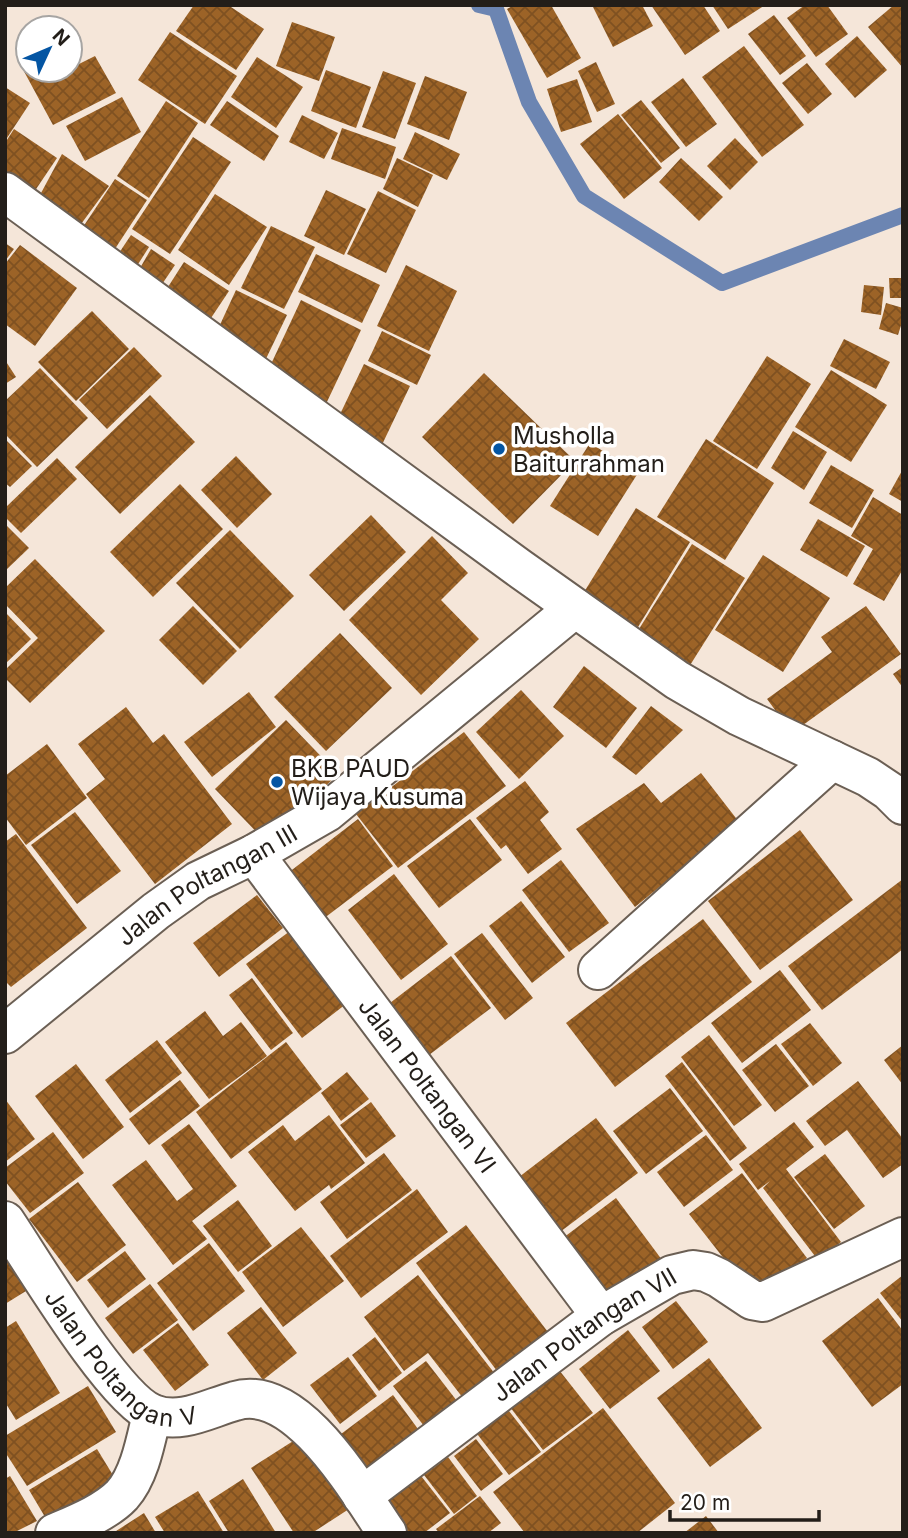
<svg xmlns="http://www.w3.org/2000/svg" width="908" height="1538" font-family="Inter,sans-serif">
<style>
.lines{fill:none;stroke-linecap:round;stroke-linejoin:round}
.stream{stroke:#6c85b2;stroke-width:16}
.building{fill:url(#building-cross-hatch)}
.street-casing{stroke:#6b5f54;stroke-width:42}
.street{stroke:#fff;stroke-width:38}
.poi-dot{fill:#0455a3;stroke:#fff;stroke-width:2.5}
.labels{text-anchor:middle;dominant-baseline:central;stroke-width:7;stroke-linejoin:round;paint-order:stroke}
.poi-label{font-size:24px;fill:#231e19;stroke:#fff;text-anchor:start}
.street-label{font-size:24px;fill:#231e19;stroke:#fff}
</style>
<defs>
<pattern id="building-cross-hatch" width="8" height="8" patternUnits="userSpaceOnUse" patternTransform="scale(1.75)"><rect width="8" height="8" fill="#9c6327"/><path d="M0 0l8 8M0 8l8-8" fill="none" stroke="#7f5121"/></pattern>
</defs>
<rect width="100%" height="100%" fill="#f5e6d9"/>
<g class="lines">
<polyline class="stream" points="479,5 496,9 529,102 584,196 722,283 903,215"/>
</g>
<g class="building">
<polygon points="194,5 228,5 264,29 236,70 176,31"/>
<polygon points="514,5 551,5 581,58 547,78 507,9"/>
<polygon points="592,5 642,5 653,26 613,47"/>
<polygon points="651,5 703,5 720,31 685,55"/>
<polygon points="712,5 765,5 728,29"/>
<polygon points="805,5 827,5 848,34 816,57 787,18"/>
<polygon points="894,5 903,5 903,68 868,27"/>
<polygon points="774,15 806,56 780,75 748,34"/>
<polygon points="292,22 335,37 319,81 276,66"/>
<polygon points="170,32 237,76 205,124 138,80"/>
<polygon points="857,36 887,70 855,98 825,64"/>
<polygon points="744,46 804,125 762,157 702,77"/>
<polygon points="95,56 116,93 53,125 20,64 28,60 28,70 70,70 70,61 73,67"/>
<polygon points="257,57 303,87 276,128 231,97"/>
<polygon points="596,62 615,104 597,112 578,71"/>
<polygon points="807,63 832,94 808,114 782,83"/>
<polygon points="326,70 371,87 356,128 311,111"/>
<polygon points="383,71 416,83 395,139 362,127"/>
<polygon points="425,76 467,92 449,140 407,124"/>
<polygon points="683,78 717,124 686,147 651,102"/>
<polygon points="577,79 592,122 561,132 547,89"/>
<polygon points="5,87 30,103 5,141"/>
<polygon points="122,97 141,132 85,161 66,126"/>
<polygon points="641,100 680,148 661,163 621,115"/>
<polygon points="166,101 198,123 149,198 117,176"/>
<polygon points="227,101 279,136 264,161 210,125"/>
<polygon points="618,114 662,168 624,199 580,144"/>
<polygon points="302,115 338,133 324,159 289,142"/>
<polygon points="342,128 396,147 385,179 331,159"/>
<polygon points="14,129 57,158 26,204 5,190 5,143"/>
<polygon points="415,132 460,154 447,180 403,159"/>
<polygon points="193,137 231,162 170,254 132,229"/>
<polygon points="735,138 758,162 730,190 707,166"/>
<polygon points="62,154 109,186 73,235 33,208"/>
<polygon points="397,158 433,175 418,207 383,189"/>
<polygon points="681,158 723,197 699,221 659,182"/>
<polygon points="115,179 147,200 107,261 75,239"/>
<polygon points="326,190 366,209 344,255 304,236"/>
<polygon points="378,191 416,210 386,273 347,254"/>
<polygon points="215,194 267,227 229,285 178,250"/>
<polygon points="271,226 315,247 284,309 241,288"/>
<polygon points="131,235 149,247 128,280 109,268"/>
<polygon points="5,243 14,249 5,261"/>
<polygon points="20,245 77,288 35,346 5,324 5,264"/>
<polygon points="151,249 175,265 154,296 132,282"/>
<polygon points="316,254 380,285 362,323 298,292"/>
<polygon points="184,262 229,291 203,330 159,301"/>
<polygon points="406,265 457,291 429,351 377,326"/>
<polygon points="889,278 903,278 903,298 890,298"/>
<polygon points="864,285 884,287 881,315 861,312"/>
<polygon points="236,290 287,315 263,365 213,340"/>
<polygon points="301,300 361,330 325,406 265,377"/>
<polygon points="886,303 903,308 903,319 898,335 879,329"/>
<polygon points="92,311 129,349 76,401 38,362"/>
<polygon points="382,331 431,355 417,385 368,361"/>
<polygon points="844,339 890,362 876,389 830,366"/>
<polygon points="134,347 162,376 107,429 79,400"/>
<polygon points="767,356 811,384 757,469 713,441"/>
<polygon points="5,360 16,377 5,384"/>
<polygon points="364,364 410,386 379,451 333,429"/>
<polygon points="40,368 88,418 37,467 5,434 5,401"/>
<polygon points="831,370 887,405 851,462 795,427"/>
<polygon points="484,373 575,461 513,524 422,437"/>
<polygon points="150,395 195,442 120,514 75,467"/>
<polygon points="793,431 827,452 804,490 771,468"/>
<polygon points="5,439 32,466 10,487 5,483"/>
<polygon points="706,439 774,483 725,560 657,517"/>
<polygon points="590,443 638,473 598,536 550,506"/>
<polygon points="236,456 272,494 237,528 201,490"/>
<polygon points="57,458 77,479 21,533 5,517 5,508"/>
<polygon points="831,465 874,490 852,528 809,503"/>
<polygon points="903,469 903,502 889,494"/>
<polygon points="180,484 223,529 153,597 110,552"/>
<polygon points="873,497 903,515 903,569 884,601 853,584 873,549 851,536"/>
<polygon points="636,508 690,542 635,632 581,597"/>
<polygon points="371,515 406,552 344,611 309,575"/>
<polygon points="818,519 865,546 847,577 800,550"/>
<polygon points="5,524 29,548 5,571"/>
<polygon points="230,530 294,596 240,649 176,583"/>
<polygon points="432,536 468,573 441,600 479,639 421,695 349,620"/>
<polygon points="692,544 745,578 687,670 634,637"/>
<polygon points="763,555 830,598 783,672 715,630"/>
<polygon points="35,559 105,631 30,703 5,678 5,670 38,638 5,604 5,588"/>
<polygon points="193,606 237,651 203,685 159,640"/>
<polygon points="866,606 901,654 792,733 767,699 832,652 821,637"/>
<polygon points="5,612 31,639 5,664"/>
<polygon points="340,633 392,688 326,751 274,697"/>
<polygon points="584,666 637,708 606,748 553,707"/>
<polygon points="903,667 903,688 893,674"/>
<polygon points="521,690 564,736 519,779 476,732"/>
<polygon points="249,692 276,727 212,777 184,742"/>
<polygon points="651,706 683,730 636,775 612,757"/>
<polygon points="126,707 153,743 164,734 232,824 155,884 86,794 105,779 78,744"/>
<polygon points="286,720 338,774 267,843 215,789"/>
<polygon points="464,732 506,786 398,868 356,814"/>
<polygon points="47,744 87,798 26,845 5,817 5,776"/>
<polygon points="701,773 739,822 635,907 576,829 644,783 661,803"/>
<polygon points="525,781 549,812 540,820 562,849 528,874 506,845 501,849 476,818"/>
<polygon points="75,812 121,871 77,904 31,845"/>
<polygon points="358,819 393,866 323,919 288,873"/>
<polygon points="470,819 502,860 439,908 407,866"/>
<polygon points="800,830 853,900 760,970 708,901"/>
<polygon points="16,834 87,928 11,987 5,981 5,842"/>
<polygon points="561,860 609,923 569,952 522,890"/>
<polygon points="394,874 448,944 401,980 348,910"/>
<polygon points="903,879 903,949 822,1010 788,966"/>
<polygon points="257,895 283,928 219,977 193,943"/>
<polygon points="521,901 565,957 532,983 489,926"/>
<polygon points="703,919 752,982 615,1087 566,1023"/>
<polygon points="290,931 346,1004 302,1038 246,964"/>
<polygon points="482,933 533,998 505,1020 454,954"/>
<polygon points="451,956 491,1008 429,1055 390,1003"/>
<polygon points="780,970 811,1010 742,1063 711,1023"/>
<polygon points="252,978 293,1033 271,1050 229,995"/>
<polygon points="205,1011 223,1036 241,1022 267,1056 209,1099 165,1042"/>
<polygon points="810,1023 842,1063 813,1086 781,1044"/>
<polygon points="709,1035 762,1105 734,1126 681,1057"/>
<polygon points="157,1040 182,1073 130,1113 105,1080"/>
<polygon points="286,1042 322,1089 231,1159 196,1112"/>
<polygon points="776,1044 809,1086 775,1112 742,1070"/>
<polygon points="903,1045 903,1085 884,1060"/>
<polygon points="682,1062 747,1148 730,1161 665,1076"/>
<polygon points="76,1064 124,1127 83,1159 35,1096"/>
<polygon points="347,1072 369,1099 341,1121 321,1093"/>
<polygon points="180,1080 200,1106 149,1145 129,1119"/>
<polygon points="858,1081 903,1139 903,1164 883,1178 847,1130 825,1146 806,1121"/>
<polygon points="670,1088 703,1131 646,1174 613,1131"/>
<polygon points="5,1099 35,1139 5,1162"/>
<polygon points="371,1102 396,1136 366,1158 340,1125"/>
<polygon points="329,1115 365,1163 331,1189 329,1185 295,1211 248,1152 283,1125 295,1141"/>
<polygon points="596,1118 638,1173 560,1232 519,1177"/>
<polygon points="794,1122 814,1147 786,1169 841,1242 818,1260 763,1188 770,1181 758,1190 739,1164"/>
<polygon points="189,1124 237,1186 192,1221 207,1239 173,1265 112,1185 146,1160 177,1201 193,1189 161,1145"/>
<polygon points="53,1132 84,1173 30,1213 5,1181 5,1168"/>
<polygon points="706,1135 733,1170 684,1207 657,1172"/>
<polygon points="384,1153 412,1190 347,1239 320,1202"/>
<polygon points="825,1154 865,1206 834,1229 794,1177"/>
<polygon points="742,1173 807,1258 754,1297 689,1214"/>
<polygon points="78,1182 126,1245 77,1282 29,1219"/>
<polygon points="417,1189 448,1232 361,1298 330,1256"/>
<polygon points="616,1198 668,1268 605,1300 559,1241"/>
<polygon points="238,1200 272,1246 238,1272 203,1226"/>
<polygon points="466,1225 551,1336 500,1375 416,1263"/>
<polygon points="301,1227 344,1281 283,1327 242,1272"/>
<polygon points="5,1234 39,1283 5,1304"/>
<polygon points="209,1243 245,1291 193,1331 157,1283"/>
<polygon points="125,1251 146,1279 108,1308 87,1280"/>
<polygon points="418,1275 495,1374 463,1398 428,1353 404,1371 364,1317"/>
<polygon points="903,1275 903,1322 880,1293"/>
<polygon points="150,1284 178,1320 133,1354 105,1318"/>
<polygon points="878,1298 903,1331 903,1384 872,1407 822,1341"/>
<polygon points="676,1301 708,1342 673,1369 642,1327"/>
<polygon points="261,1307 297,1353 263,1380 227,1333"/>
<polygon points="16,1321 60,1393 16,1420 5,1402 5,1328"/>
<polygon points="178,1323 209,1365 175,1391 143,1350"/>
<polygon points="628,1330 660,1371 610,1409 579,1369"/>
<polygon points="375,1337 402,1373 379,1391 352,1355"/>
<polygon points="348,1357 377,1396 340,1424 310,1385"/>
<polygon points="709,1358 762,1428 710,1467 657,1398"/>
<polygon points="426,1361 457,1401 424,1426 393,1386"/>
<polygon points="559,1370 593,1413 543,1450 510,1407"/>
<polygon points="88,1386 116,1432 27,1486 5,1452 5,1436"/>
<polygon points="393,1395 418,1429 363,1471 337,1437"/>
<polygon points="505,1406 541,1452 509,1475 474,1430"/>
<polygon points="603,1408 675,1503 637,1533 525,1533 493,1492"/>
<polygon points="301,1436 349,1509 312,1533 294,1533 251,1468"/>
<polygon points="476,1439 503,1474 481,1491 454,1456"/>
<polygon points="97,1449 122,1490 54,1532 29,1490"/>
<polygon points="448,1457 477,1496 454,1514 424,1475"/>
<polygon points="418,1472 450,1513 424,1533 406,1533 381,1499"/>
<polygon points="10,1476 37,1521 13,1533 5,1533 5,1479"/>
<polygon points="243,1479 276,1533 229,1533 209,1501"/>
<polygon points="198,1491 224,1533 165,1533 155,1517"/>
<polygon points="480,1496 501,1523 488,1533 439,1533 436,1529"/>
<polygon points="144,1513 156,1533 113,1533"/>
<polygon points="706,1516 719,1533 684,1533"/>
</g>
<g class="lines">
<g class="street-casing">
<g id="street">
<polyline points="5,192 519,568 677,680 739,716 868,777 889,791 903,805"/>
<path id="s1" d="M254,854L601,1316"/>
<polyline points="598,970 832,760"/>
<path id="s2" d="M5,1034L156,911L198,881L254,854L327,812L575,608"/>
<path id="s3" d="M5,1221C32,1261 114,1399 153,1414C181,1425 209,1408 235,1401C297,1382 358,1491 387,1533"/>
<path id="s4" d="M362,1496L601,1316L672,1275L693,1270L706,1272L719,1278L752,1300L763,1302L903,1237"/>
<path d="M55,1533C76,1524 106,1512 122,1495C140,1475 146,1439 152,1414"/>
</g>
</g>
<use href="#street" class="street"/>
</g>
<g class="poi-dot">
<circle cx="499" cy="449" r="7"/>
<circle cx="277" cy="782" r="7"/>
</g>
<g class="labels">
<g class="poi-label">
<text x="513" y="435">Musholla<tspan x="513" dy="28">Baiturrahman</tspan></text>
<text x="291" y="768">BKB PAUD<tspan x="291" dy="28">Wijaya Kusuma</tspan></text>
</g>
<g class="street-label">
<text stroke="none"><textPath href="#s2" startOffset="252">Jalan Poltangan III</textPath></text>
<text stroke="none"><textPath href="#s1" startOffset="289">Jalan Poltangan VI</textPath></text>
<text stroke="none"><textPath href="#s4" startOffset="275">Jalan Poltangan VII</textPath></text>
<text stroke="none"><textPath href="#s3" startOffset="187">Jalan Poltangan V</textPath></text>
</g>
</g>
<rect width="908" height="1538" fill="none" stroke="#231e19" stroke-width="14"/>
<g transform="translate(49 49) rotate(46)"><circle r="33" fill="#ffffff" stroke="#a7a5a3" stroke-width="2"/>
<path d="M0-5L12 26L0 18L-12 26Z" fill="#0455a3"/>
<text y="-10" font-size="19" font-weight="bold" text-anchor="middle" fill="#231e19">N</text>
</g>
<path d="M670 1510v10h149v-10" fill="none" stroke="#231e19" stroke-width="3.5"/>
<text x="680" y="1510" font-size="21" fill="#231e19" stroke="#ffffff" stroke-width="5" paint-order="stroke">20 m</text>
</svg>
